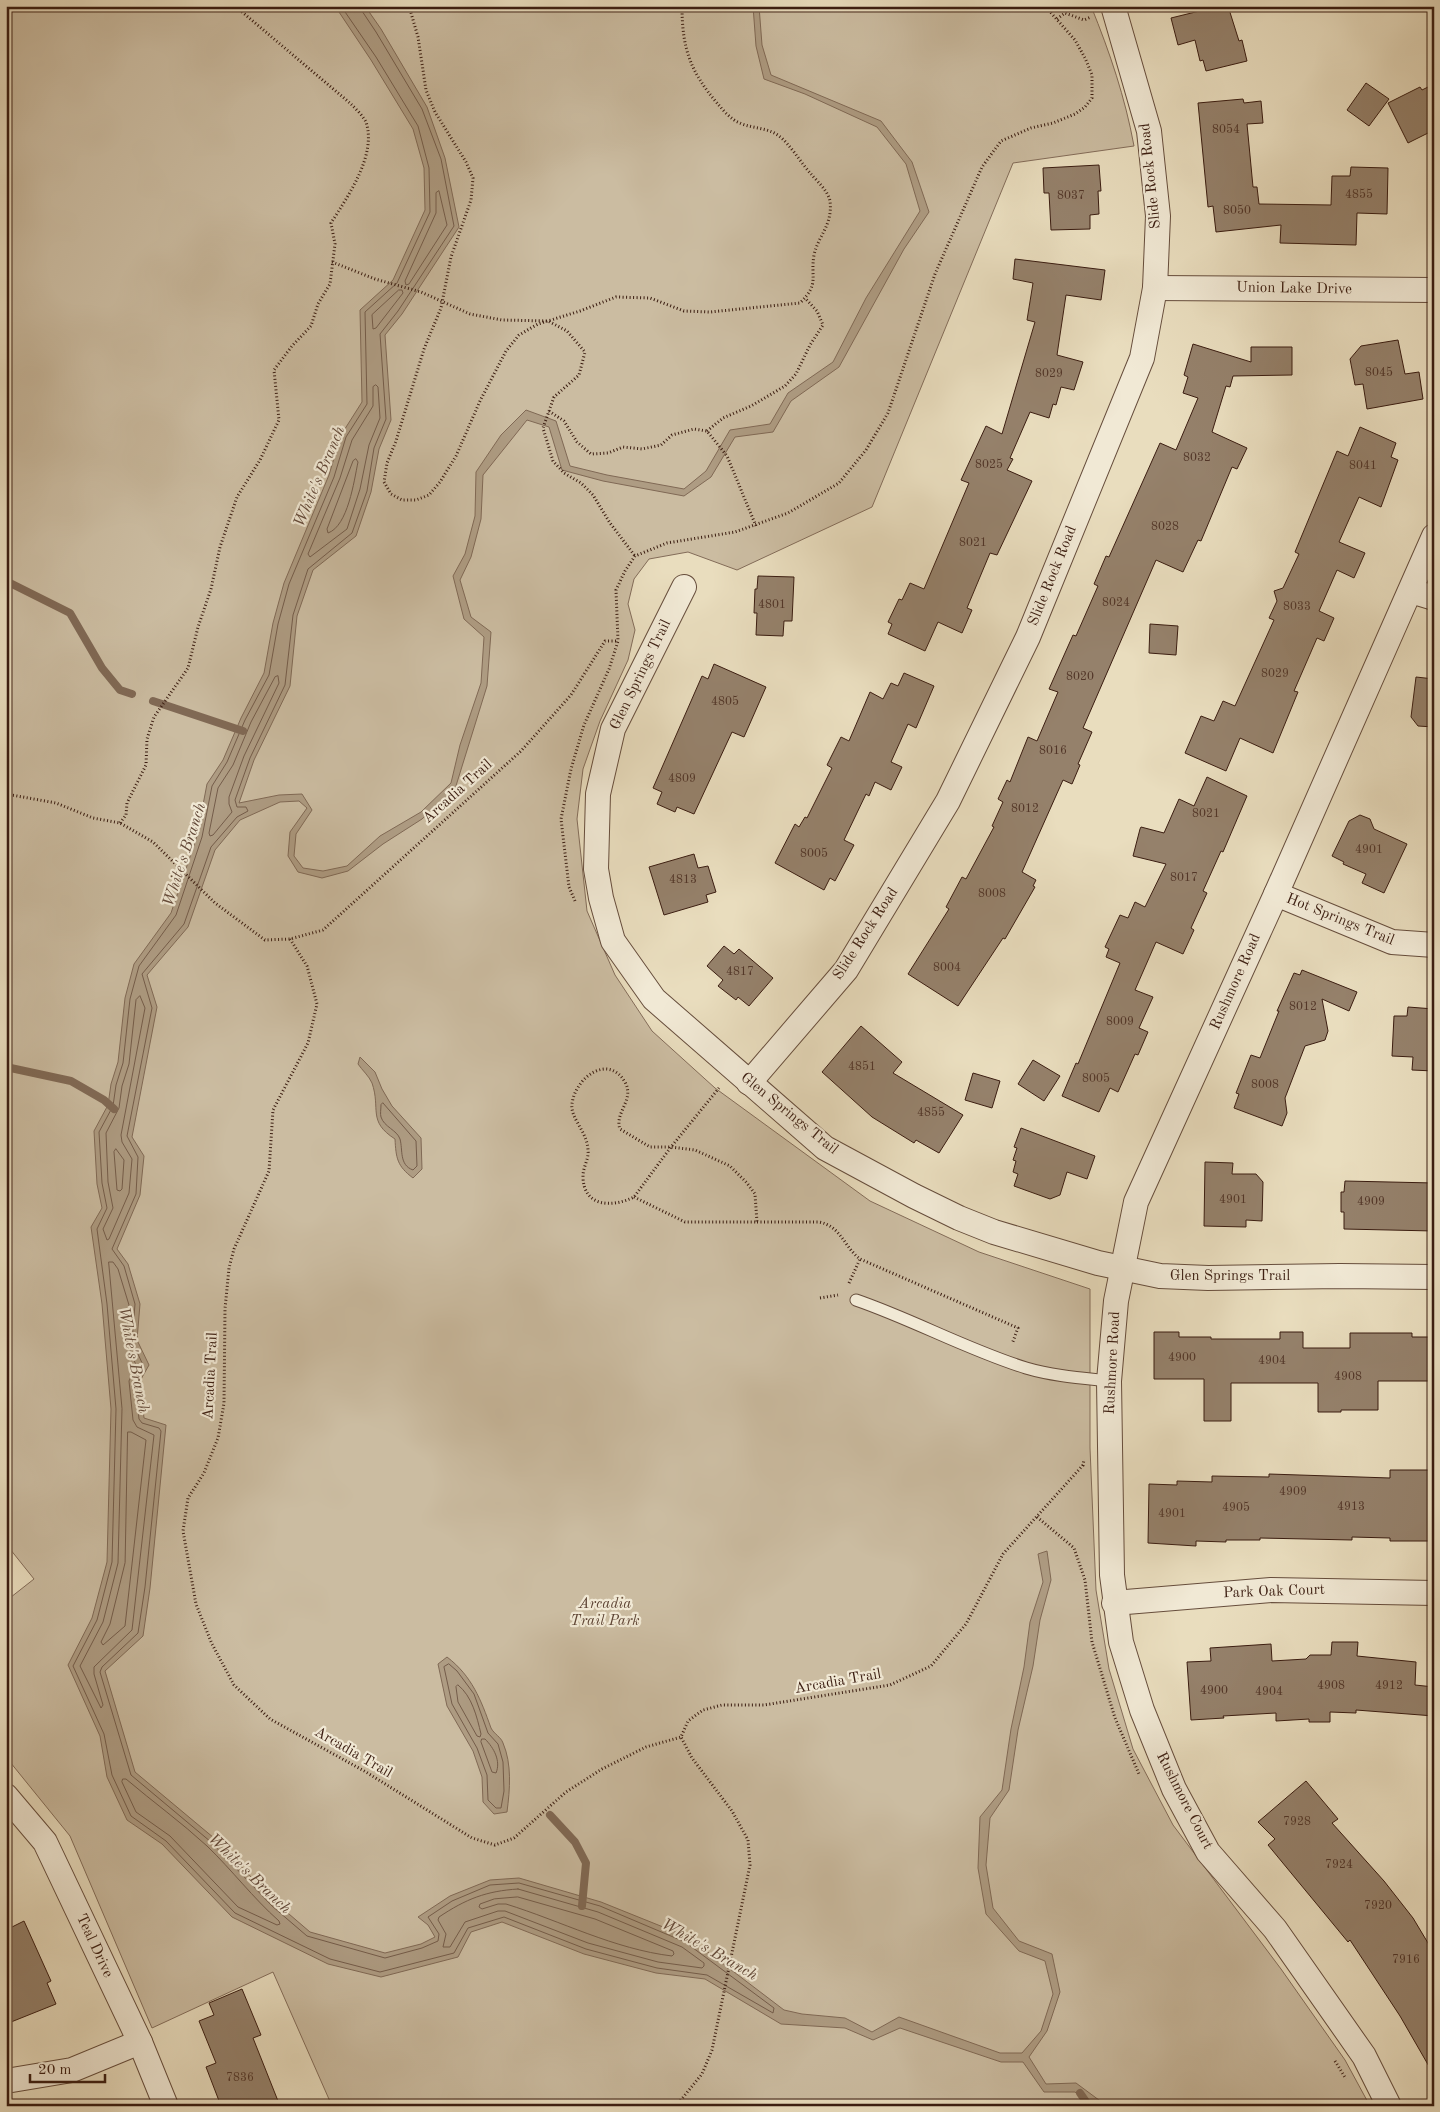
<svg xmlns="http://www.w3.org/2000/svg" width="1440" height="2112" font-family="'Old Standard TT',serif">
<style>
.green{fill:#cbbca1;stroke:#836c59}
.water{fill:#ae9c83;stroke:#806955}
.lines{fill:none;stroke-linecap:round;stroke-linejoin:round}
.shore{stroke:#745c4a;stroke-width:1}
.stream{stroke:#806955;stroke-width:8}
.building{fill:#95816b;stroke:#3b1d11}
.lane-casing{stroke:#664d3c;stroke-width:13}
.street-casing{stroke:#664d3c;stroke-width:26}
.path{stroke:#3b1d11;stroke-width:3;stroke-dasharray:1 2.5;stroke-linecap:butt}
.lane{stroke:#f1e9d5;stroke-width:11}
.street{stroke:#f1e9d5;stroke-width:24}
.labels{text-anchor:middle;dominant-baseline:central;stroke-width:4.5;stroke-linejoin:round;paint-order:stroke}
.number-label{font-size:12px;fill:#523628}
.street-label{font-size:15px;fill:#3b1d11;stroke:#f1e9d5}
.park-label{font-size:15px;font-style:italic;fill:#5f4535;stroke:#f1e9d5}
.water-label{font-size:16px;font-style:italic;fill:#634939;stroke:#f1e9d5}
</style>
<rect width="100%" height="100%" fill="#e9ddbe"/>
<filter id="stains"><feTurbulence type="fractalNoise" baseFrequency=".004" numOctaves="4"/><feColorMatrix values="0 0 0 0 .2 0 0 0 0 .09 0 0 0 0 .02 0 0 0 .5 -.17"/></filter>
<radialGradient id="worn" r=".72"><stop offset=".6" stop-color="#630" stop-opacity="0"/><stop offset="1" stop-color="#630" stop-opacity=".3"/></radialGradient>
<path class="green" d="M6,6H1091C1110,53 1125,97 1134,146L1013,163L872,507L737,570L688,552L649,559L634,579L628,604L635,630L628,660L600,721L583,769L577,819L587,911L615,975L652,1031L715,1088L870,1201L979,1252L1090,1289V1448L1096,1590L1109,1669L1133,1749L1173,1825L1281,1969L1345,2060L1370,2106H332L273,1972L152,2028L70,1836L6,1757V1601L34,1579L6,1544Z"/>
<g class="water">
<polygon points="335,6 365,6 381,29 427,107 445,158 459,227 402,314 385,335 391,420 379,449 371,492 356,536 313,570 297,616 290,686 254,760 239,803 279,795 302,794 312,810 296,834 294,856 303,868 323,871 347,866 380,836 421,812 451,783 460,745 481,683 484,637 464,619 453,576 465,554 475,516 476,472 501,435 526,410 556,421 570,466 607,475 684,489 706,471 730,430 770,424 788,393 833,362 866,298 920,211 906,164 877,127 805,94 764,79 756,46 753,6 759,6 762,45 771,75 881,121 912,162 929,212 904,249 839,367 791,401 773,432 735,437 711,477 684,496 603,481 562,470 549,427 527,420 483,475 481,519 471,557 460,580 471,617 491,632 487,686 455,789 422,819 383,844 348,871 322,878 298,872 288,856 290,832 307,808 299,801 280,802 240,820 215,850 188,927 147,975 157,1007 132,1137 144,1156 140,1195 117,1249 128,1264 140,1304 137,1340 149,1365 140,1381 144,1418 166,1425 150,1588 143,1636 105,1671 135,1772 214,1838 275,1902 310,1932 385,1953 421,1944 435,1937 428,1925 418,1917 450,1896 490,1880 519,1878 601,1902 688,1937 784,2010 802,2014 845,2018 872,2032 899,2017 1000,2053 1022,2053 1041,2031 1053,1994 1045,1961 1019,1951 986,1914 978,1868 980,1817 1002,1790 1011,1729 1024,1667 1030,1622 1043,1582 1038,1554 1047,1551 1051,1580 1040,1620 1033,1666 1018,1730 1009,1790 990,1818 986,1865 993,1908 1019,1941 1052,1954 1060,1992 1047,2031 1029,2057 1046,2084 1076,2083 1107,2106 1092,2106 1075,2092 1044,2092 1023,2062 1001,2062 900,2028 873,2040 845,2028 781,2024 705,1979 656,1973 584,1954 502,1922 471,1932 458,1957 381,1977 328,1964 232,1917 162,1844 127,1820 107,1777 100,1736 68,1665 92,1618 107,1562 111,1409 102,1304 91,1227 102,1208 97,1184 94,1131 108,1105 111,1084 118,1062 125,998 134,964 171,913 197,836 207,784 223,760 241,718 264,673 273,623 284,583 329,475 341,435 362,402 360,310 393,280 425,210 424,168 413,129 371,60"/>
<path d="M360,1057L375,1072L382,1089L392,1106L421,1138L422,1169L413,1178C397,1166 396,1158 395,1139C367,1121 381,1109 372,1083C369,1076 362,1070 358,1064Z"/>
<path d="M447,1657C472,1676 481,1700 491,1728C494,1734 501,1737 503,1743C512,1764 510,1789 507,1812L494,1814L483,1802L482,1777L473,1751L447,1706L438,1664Z"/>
</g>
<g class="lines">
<g class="shore">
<polyline points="341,6 376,57 418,126 429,168 430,212 397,283 365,312 367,404 346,437 334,477 289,584 278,624 269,675 245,720 227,762 212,786 202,837 176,915 139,966 130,999 123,1063 116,1085 113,1106 99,1132 102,1183 107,1208 97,1229 107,1304 116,1409 112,1562 97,1620 73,1666 104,1734 112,1775 131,1816 166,1841 235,1913 330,1959 380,1972 454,1953 468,1928 504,1917 586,1949 657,1968 707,1975 773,2013 774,2008 685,1942 600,1906 519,1883 490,1885 452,1901 428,1917 439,1934 438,1941 422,1948 385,1958 307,1936 272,1906 211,1842 131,1775 100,1672 102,1667 138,1633 145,1587 161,1431 159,1428 142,1423 139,1419 135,1381 143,1365 132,1341 135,1304 124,1266 112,1249 136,1194 138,1157 127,1136 152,1008 142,974 184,924 211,847 237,817 248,811 246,807 237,807 235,800 250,758 285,685 293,615 308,569 352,533 367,491 374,448 386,419 380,334 398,311 454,226 441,159 422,109 376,32 362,11 361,6"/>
<polygon points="439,191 447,225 409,284 406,285 405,281 436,213 436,193"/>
<polygon points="399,290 402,290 403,293 376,328 373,329 372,315"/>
<polygon points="376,385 378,387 380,418 369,445 360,489 347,529 310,557 308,554 340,478 352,440 373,406 373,387"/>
<path d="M356,459L358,462C354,481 348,526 328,533L327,529L353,461Z"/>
<polygon points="278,676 279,683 244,756 229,797 229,804 232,812 213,835 210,836 209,833 218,788 233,765 251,722 275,677"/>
<polygon points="140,996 145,1008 121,1135 122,1142 132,1159 129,1193 109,1239 107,1240 103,1229 113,1208 108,1182 106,1133 119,1108 122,1086 129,1064 136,1000"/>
<path d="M383,1103L416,1141L417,1166L413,1170C399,1165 403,1150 400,1139C397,1130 384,1127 381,1117C380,1114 381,1109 381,1105Z"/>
<polygon points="116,1149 124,1160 122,1189 120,1191 117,1190 114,1152"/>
<polygon points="109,1262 113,1262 118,1269 129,1305 126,1341 136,1365 129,1381 133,1420 137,1427 154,1435 132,1630 94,1667 94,1674 103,1705 101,1708 80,1666 103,1622 118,1563 122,1409"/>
<polygon points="128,1432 131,1432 146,1440 125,1626 103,1645 101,1642 110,1624 125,1563"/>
<polygon points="449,1664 457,1671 474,1694 488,1733 498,1744 503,1762 504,1791 501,1808 496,1808 488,1800 487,1775 477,1748 452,1704 444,1667"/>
<path d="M458,1685C472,1696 477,1717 481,1734L480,1737L477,1736L458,1702L456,1687Z"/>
<path d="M482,1739H485C494,1748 501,1761 496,1773L492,1772L481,1742Z"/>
<path d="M123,1779H126C153,1802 181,1822 207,1846C232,1870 253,1898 279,1921L280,1924L277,1925L238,1907L170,1836L136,1812L122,1782Z"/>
<path d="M518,1889L598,1912L682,1947L704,1963V1966L702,1968L658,1962L588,1943L505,1911H498L465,1922L450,1947H443L446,1934L438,1920L439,1917C466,1899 486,1891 518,1889Z"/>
<path d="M518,1897L595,1919L673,1951L674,1954L672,1956C614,1949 561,1921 506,1904H498L482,1909L479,1907L480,1904L494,1899Z"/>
</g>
<g class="stream">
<polyline points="6,581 70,613 102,668 120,690 132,694"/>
<polyline points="153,701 243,731"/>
<polyline points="6,1067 71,1081 104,1100 114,1109"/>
<polyline points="550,1815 575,1842 586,1863 582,1906"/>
<polyline points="1080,2093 1089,2106"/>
</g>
</g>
<g class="building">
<polygon points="1220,6 1228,6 1239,41 1242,40 1247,61 1206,71 1203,60 1200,61 1195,40 1178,45 1171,18"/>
<polygon points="1366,83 1389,99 1369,126 1347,110"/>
<polygon points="1434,84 1434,130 1408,143 1388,103 1420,87 1422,90"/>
<polygon points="1243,99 1244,103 1261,101 1263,123 1247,124 1253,187 1257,187 1259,204 1331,205 1332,176 1350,176 1351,167 1388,168 1387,214 1357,213 1356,245 1280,243 1281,225 1216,232 1213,206 1208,207 1198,103"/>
<polygon points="1099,165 1101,191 1098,191 1099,214 1090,215 1090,229 1051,230 1049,193 1044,193 1043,168"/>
<polygon points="1015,259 1105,270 1101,300 1066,295 1057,355 1083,362 1074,390 1061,387 1056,405 1053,404 1049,418 1030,412 1010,458 1013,459 1007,470 1032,481 997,555 990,553 967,608 972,610 962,633 938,622 925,651 888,634 892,624 888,622 899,599 902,600 910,583 924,589 969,483 961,480 986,426 1002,434 1035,322 1027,320 1033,283 1013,279"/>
<polygon points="1398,340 1405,374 1419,372 1423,399 1367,409 1363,384 1355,385 1350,359 1361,346"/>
<polygon points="1193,344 1251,362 1251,347 1292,347 1292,375 1233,376 1230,387 1226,386 1212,432 1247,448 1237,469 1232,467 1201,541 1198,540 1183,572 1156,560 1083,728 1092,732 1078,764 1080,765 1072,784 1063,780 1022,872 1036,880 1033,886 1035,887 1005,939 1003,938 958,1006 908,974 949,909 946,907 962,877 966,879 994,827 992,826 1003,802 998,799 1007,780 1010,782 1028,737 1037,741 1058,692 1049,689 1073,635 1076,636 1098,586 1094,584 1106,556 1109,557 1160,443 1176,450 1198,398 1183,393 1188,377 1184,375"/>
<polygon points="1360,427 1396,443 1391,457 1398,460 1381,507 1359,497 1339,542 1365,553 1354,578 1337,570 1319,611 1334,618 1324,641 1317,638 1294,691 1298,692 1273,753 1240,738 1226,771 1185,753 1201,716 1214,721 1223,701 1235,706 1274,620 1269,618 1277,601 1274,591 1283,588 1299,554 1295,552 1337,451 1348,456"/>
<polygon points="758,576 794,577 792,621 784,621 783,636 756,635 757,613 754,613 755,589 757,589"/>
<polygon points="1150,624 1178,626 1176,655 1149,653"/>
<polygon points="714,664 766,687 744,737 732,732 694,814 677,807 675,812 657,804 662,792 653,788 702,676 708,679"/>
<polygon points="904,673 934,686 916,728 908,724 891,762 902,767 891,790 875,782 869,796 866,794 844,840 854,845 835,881 830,878 824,890 775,863 795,824 799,827 805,817 807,818 832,768 827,765 841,737 849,741 870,692 883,699 891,683 898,686"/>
<polygon points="1416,677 1434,679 1434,727 1418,726 1411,717"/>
<polygon points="1207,777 1247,796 1223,852 1221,851 1203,891 1207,893 1191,928 1194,930 1183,954 1156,942 1135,990 1153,997 1139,1028 1148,1032 1138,1055 1135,1054 1118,1092 1110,1088 1099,1112 1062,1096 1076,1063 1078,1064 1120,963 1106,957 1109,949 1105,947 1120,915 1128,918 1135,902 1145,907 1166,864 1133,856 1140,829 1141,827 1164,833 1179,799 1194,806"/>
<polygon points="1360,815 1370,819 1374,829 1407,844 1384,893 1362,883 1366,874 1343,864 1344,862 1332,856 1349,821"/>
<polygon points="694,854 698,868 708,866 716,892 706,895 708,902 664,915 649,867"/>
<polygon points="724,946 734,954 739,949 773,978 749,1006 738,997 736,1000 718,986 723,980 707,966"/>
<polygon points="1302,970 1357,992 1349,1011 1322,999 1328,1031 1325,1040 1305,1046 1285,1098 1287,1113 1282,1126 1234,1108 1239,1094 1236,1093 1251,1055 1260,1058 1279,1011 1277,1011 1294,973 1300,975"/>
<polygon points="1408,1007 1434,1009 1434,1071 1412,1070 1413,1057 1392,1056 1394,1016 1407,1016"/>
<polygon points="861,1026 902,1062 893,1073 963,1115 939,1153 916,1140 914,1143 872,1117 822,1072"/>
<polygon points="1033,1060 1060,1076 1044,1101 1018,1084"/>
<polygon points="973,1073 1000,1081 992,1108 965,1100"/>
<polygon points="1021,1128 1095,1156 1087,1179 1067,1172 1060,1195 1050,1199 1014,1186 1018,1174 1013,1172 1016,1161 1013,1160 1017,1148 1014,1147"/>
<polygon points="1205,1162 1233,1163 1232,1174 1256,1174 1263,1182 1262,1221 1246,1220 1246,1227 1204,1226"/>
<polygon points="1345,1181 1434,1183 1434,1231 1344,1229 1344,1212 1341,1212 1341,1192 1344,1192"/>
<polygon points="1154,1332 1179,1332 1179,1337 1211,1337 1211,1339 1280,1339 1280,1332 1303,1332 1303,1348 1350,1348 1350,1333 1412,1333 1412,1337 1434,1337 1434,1381 1378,1381 1378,1410 1341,1410 1341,1412 1318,1412 1318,1383 1231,1383 1231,1421 1204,1421 1204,1379 1154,1379"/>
<polygon points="1390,1470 1434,1470 1434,1541 1390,1541 1390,1538 1352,1537 1352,1540 1260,1538 1260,1540 1226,1540 1226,1542 1196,1541 1196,1546 1148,1543 1149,1484 1177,1485 1177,1481 1212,1482 1212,1476 1269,1477 1269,1474 1390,1478"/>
<polygon points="1332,1642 1358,1642 1357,1656 1416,1662 1415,1685 1434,1687 1434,1716 1356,1710 1356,1713 1330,1712 1330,1722 1309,1722 1309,1719 1276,1721 1276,1713 1223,1716 1224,1718 1191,1720 1187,1662 1211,1661 1210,1648 1271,1644 1272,1661 1306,1659 1310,1655 1331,1655"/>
<polygon points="1306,1781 1338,1819 1332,1823 1384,1881 1413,1918 1434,1953 1434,2075 1400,2016 1350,1940 1348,1942 1268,1845 1275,1839 1258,1822"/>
<polygon points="24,1921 51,1981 47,1983 56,2004 6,2024 6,1930"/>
<polygon points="242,1989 261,2035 253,2038 280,2106 221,2106 206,2067 216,2063 199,2021 214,2015 209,2003"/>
</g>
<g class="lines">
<g class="lane-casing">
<path id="lane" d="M856,1300C914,1320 968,1350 1026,1368C1053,1376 1081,1378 1109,1381"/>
</g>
<g class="street-casing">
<g id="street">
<polyline points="1155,288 1434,290"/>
<polyline points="684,587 613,729 598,794 596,869 601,898 613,941 654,999 825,1148 914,1196 959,1218 994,1232 1098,1263 1160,1276 1208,1278 1340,1276 1434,1277"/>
<polyline points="1411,591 1434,598"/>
<polyline points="1276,894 1392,942 1434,945"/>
<polyline points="749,1083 846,970 948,801 1028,637 1142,358 1155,288 1158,216 1149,131 1113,6"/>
<polyline points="1114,1603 1271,1590 1434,1593"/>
<polyline points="6,1796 45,1842 140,2042 166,2106"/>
<polyline points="6,2081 72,2070 140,2042"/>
<polyline points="1389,2106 1364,2056 1275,1929 1208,1852 1174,1789 1142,1710 1121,1642 1112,1575 1109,1381 1116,1301 1136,1202 1276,894 1434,536"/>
</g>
</g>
<g class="path">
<path d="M409,6L418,37L426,90L435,112L466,162L473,178L471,200L451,257L441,308L424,349L396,441L387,463L384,482L391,494L402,500H416L429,495L440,482L456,456L480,401L506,351L519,335L538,324L580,311L616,297L650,298L684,311L710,312L800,303C820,283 810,279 814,255C818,236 833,225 830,201C828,191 817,181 811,174C801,163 790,144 779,136C767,127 753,129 740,123C731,120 723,110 717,103C690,71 682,48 682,6"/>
<polyline points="1057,19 1065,13 1084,20 1091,17"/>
<polyline points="332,262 375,279 421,292 470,314 502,320 548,321 567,331 585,352 579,375 554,397 543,428 553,461 564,473 581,483 593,495 610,523 635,556"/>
<polyline points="549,411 564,421 577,442 591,454 608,453 623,447 642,449 661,445 672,435 694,429 707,431 727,456 756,526"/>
<polyline points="707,431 723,418 751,406 785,386 796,374 810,345 823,325 817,311 805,298"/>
<polyline points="6,794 56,803 93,818 120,823 153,842 215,903 265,940 290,939 323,930 521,751 571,695 605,641 618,641"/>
<path d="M120,823L126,815L127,803L146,765L147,739L154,717L188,668L198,627L211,589L220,547L237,497L260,460L279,420L274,370L292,346L311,326L318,304L330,284L335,244L331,223C348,196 377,155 366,122C363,116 356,109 351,104L235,6"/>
<polyline points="575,901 569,887 561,819 571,769 584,725 609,669 618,641 616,590 625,571 635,556 667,543 735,532 788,513 839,483 866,450 888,413 935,274 982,167 1001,141 1031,128 1053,123 1075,114 1085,107 1092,98 1092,75 1085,58 1075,40 1045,6"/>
<polyline points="290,939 307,966 317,1004 308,1043 273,1110 269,1171 234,1249 229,1268 225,1309 224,1403 218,1438 204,1473 188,1498 183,1531 196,1604 212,1644 234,1685 270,1719 366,1772 472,1838 495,1845 514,1838 566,1792 602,1769 646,1747 681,1737"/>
<path d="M634,1197L685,1222H757L755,1194L747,1183L730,1166L695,1150L671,1147H650L620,1129C614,1113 635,1100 625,1082C608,1053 575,1078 572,1104C570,1118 587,1131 588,1150C589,1159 583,1167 583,1176C583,1207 612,1208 634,1197L671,1147L719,1088"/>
<path d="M757,1222H819C841,1226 844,1247 860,1259L1018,1328L1012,1344"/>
<polyline points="849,1283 860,1259"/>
<polyline points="820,1298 838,1295"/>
<polyline points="1083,1466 1084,1459"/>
<polyline points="1037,1517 1074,1548 1085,1580 1092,1642 1115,1718 1139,1774"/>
<polyline points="1335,2061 1346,2079"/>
<polyline points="676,2106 702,2074 712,2050 750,1865 748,1840 732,1811 692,1758 681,1737 688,1721 703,1710 722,1705 764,1705 890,1685 931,1666 966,1624 1003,1554 1084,1464"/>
</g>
<use href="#lane" class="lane"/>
<use href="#street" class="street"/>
</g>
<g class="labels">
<g class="number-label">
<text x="1226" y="130">8054</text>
<text x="1359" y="195">4855</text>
<text x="1071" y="196">8037</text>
<text x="1237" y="211">8050</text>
<text x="1379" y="373">8045</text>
<text x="1049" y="374">8029</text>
<text x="1197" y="458">8032</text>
<text x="989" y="465">8025</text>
<text x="1363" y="466">8041</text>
<text x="1165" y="527">8028</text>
<text x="973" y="543">8021</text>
<text x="1116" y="603">8024</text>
<text x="772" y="605">4801</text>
<text x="1297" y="607">8033</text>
<text x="1275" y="674">8029</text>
<text x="1080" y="677">8020</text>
<text x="725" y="702">4805</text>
<text x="1053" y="751">8016</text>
<text x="682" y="779">4809</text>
<text x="1025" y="809">8012</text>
<text x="1206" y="814">8021</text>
<text x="1369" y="850">4901</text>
<text x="814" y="854">8005</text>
<text x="1184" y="878">8017</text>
<text x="683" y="880">4813</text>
<text x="992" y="894">8008</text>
<text x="947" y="968">8004</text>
<text x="740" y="972">4817</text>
<text x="1303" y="1007">8012</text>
<text x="1120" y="1022">8009</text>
<text x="862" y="1067">4851</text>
<text x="1096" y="1079">8005</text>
<text x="1265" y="1085">8008</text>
<text x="931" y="1113">4855</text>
<text x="1233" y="1200">4901</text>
<text x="1371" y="1202">4909</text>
<text x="1182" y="1358">4900</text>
<text x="1272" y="1361">4904</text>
<text x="1348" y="1377">4908</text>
<text x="1293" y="1492">4909</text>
<text x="1351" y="1507">4913</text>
<text x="1236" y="1508">4905</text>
<text x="1172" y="1514">4901</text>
<text x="1331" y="1686">4908</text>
<text x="1389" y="1686">4912</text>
<text x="1214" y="1691">4900</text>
<text x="1269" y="1692">4904</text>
<text x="1297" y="1822">7928</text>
<text x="1339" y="1865">7924</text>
<text x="1378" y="1906">7920</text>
<text x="1406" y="1960">7916</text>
<text x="240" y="2078">7836</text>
</g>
<g class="street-label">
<text transform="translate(1151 176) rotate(-96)">Slide Rock Road</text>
<text transform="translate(1294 289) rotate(1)">Union Lake Drive</text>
<text transform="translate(1053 576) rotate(-68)">Slide Rock Road</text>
<text transform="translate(641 675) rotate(-64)">Glen Springs Trail</text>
<text transform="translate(458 792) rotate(-42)">Arcadia Trail</text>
<text transform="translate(1340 920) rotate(22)">Hot Springs Trail</text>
<text transform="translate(866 934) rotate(-57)">Slide Rock Road</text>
<text transform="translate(1236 982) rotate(-66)">Rushmore Road</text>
<text transform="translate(789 1114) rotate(39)">Glen Springs Trail</text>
<text x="1230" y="1276">Glen Springs Trail</text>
<text transform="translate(1113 1363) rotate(-87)">Rushmore Road</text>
<text transform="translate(211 1376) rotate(-87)">Arcadia Trail</text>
<text transform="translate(1274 1592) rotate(-2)">Park Oak Court</text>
<text transform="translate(838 1682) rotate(-10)">Arcadia Trail</text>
<text transform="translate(353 1753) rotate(30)">Arcadia Trail</text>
<text transform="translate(1184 1801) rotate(63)">Rushmore Court</text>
<text transform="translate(94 1946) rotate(65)">Teal Drive</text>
</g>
<g class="park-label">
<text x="605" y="1604">Arcadia<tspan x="605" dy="17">Trail Park</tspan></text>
</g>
<g class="water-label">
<text transform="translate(320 477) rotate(-67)">White's Branch</text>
<text transform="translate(185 855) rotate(-72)">White's Branch</text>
<text transform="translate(133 1360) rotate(79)">White's Branch</text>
<text transform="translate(249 1874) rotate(44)">White's Branch</text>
<text transform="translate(709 1950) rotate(30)">White's Branch</text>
</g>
</g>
<rect width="1440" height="2112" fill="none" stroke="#e9ddbe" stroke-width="25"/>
<rect x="8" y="8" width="1425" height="2097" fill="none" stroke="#3b1d11" stroke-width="2.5"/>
<rect x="12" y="12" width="1415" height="2087" fill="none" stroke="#3b1d11"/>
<path d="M30 2074v8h75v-8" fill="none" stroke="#3b1d11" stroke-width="2.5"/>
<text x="38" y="2074" font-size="15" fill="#3b1d11" stroke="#f1e9d5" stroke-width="4" paint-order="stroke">20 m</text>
<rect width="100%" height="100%" filter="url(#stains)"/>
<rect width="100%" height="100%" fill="url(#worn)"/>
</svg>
